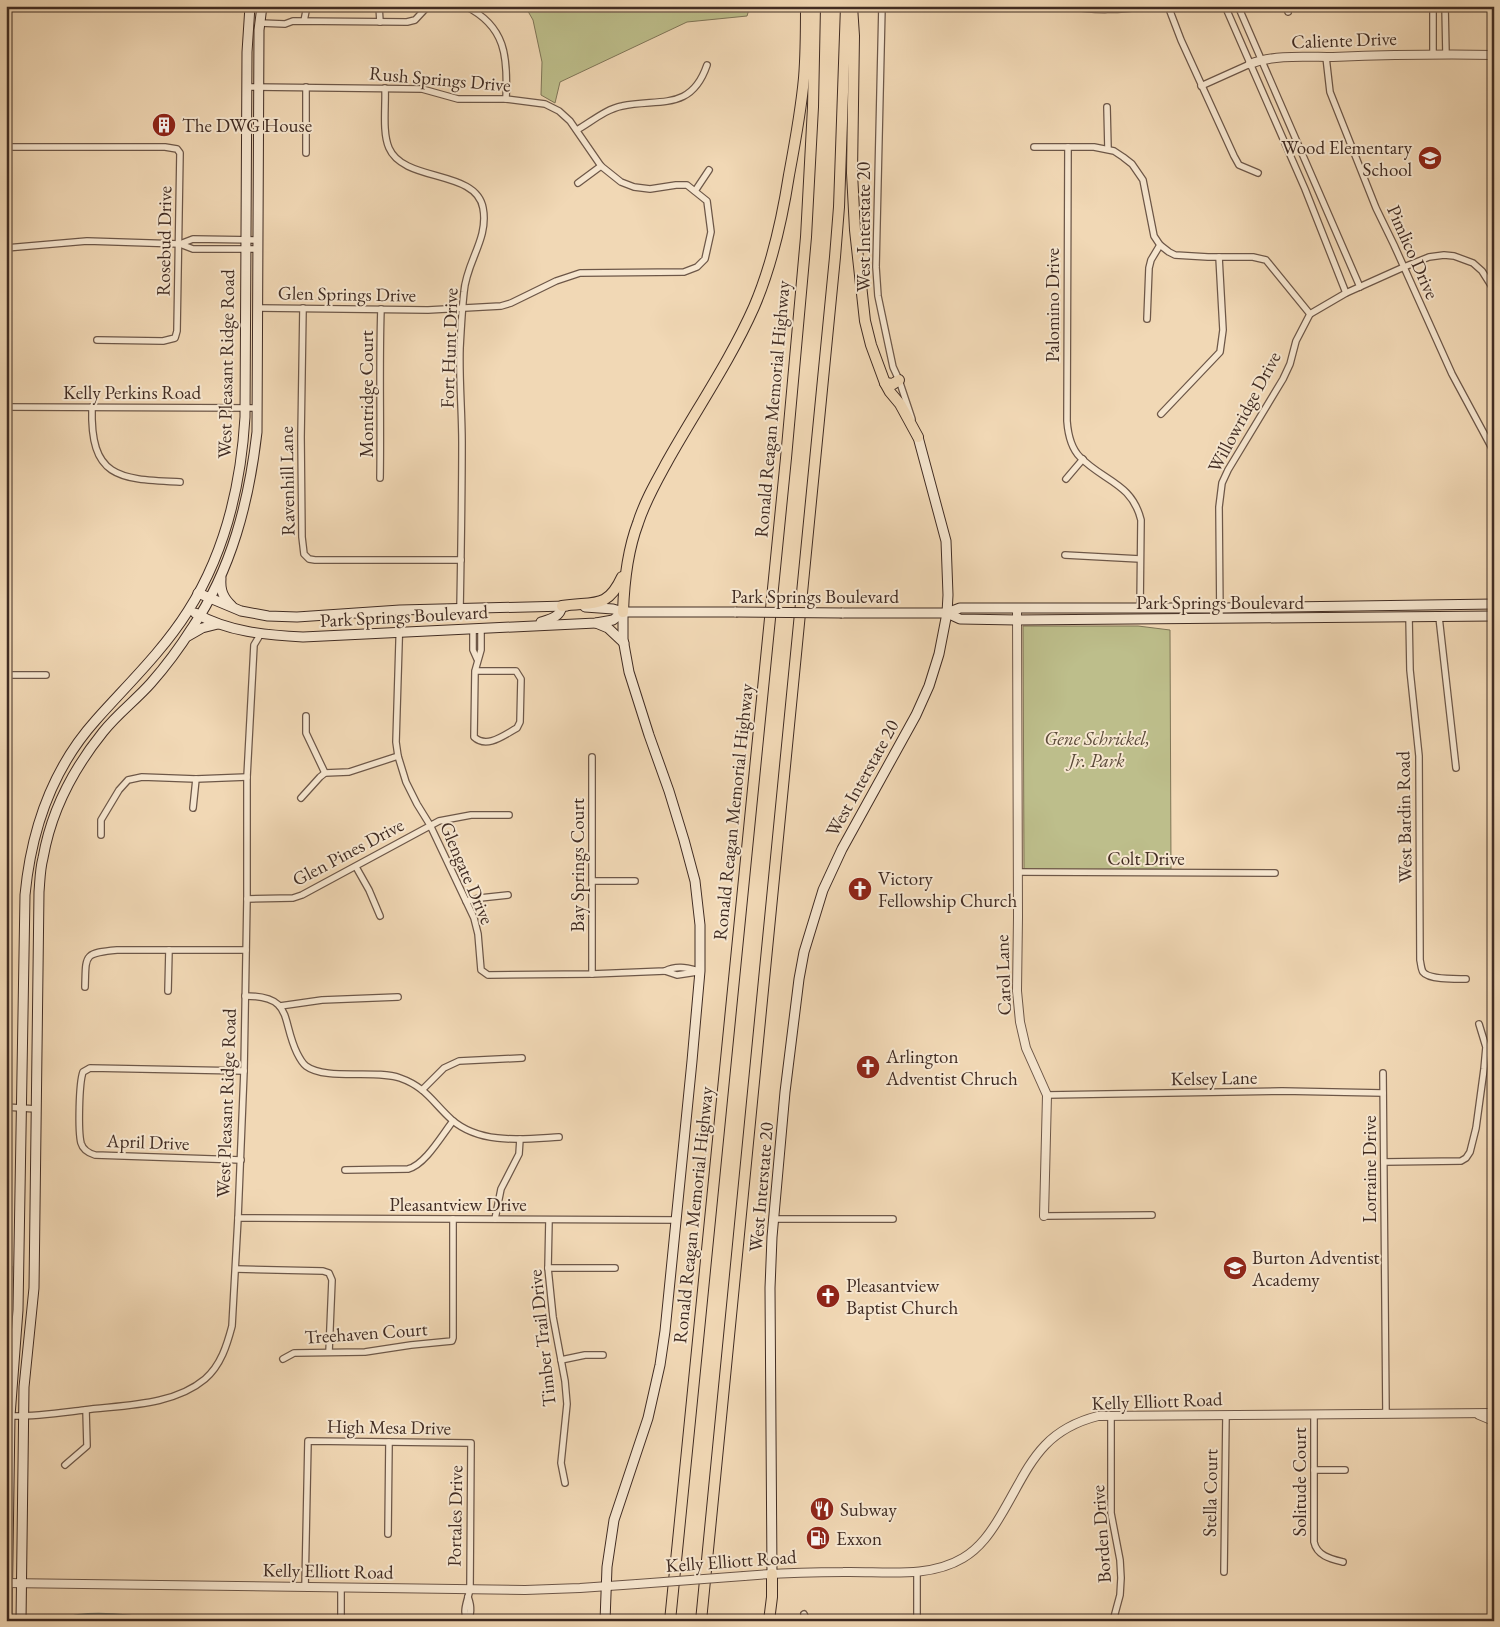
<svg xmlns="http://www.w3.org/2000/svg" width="1500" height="1627" font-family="'EB Garamond',serif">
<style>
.green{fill:#bdbe8b;stroke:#7f7557}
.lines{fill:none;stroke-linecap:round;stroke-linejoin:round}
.stream{stroke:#778179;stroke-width:2}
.minor-casing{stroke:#6d5748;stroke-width:8}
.tertiary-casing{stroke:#6d5748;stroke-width:10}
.secondary-casing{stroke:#412c23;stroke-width:11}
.motorway-casing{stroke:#412c23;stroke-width:12}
.minor{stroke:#f6e6cf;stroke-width:5.5}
.tertiary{stroke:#f6e6cf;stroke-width:8}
.secondary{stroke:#f6e6cf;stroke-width:9}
.motorway{stroke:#f1d8b5;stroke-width:10}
.tertiary-bridge-casing{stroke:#6d5748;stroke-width:10;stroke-linecap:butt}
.secondary-bridge-casing{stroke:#412c23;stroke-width:11;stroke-linecap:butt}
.tertiary-bridge{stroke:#f6e6cf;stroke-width:8}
.secondary-bridge{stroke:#f6e6cf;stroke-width:9}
.labels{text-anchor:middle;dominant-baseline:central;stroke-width:4;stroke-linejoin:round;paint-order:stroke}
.street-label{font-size:19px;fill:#412c23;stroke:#f6e6cf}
.poi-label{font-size:19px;fill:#412c23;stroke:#f6e6cf;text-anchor:start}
.park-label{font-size:19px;font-style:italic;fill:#5a4938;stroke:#f6e6cf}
</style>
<rect width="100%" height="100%" fill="#f1d8b5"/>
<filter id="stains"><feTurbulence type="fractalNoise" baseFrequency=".004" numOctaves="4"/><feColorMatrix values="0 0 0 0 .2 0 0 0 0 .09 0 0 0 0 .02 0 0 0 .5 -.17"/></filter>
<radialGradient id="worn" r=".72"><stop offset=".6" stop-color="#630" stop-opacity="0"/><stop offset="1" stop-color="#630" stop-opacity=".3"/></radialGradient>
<g class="green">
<polygon points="525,6 750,6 747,16 687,22 560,82 555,103 541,95 542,62 533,20"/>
<polygon points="1023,626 1138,626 1170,630 1171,869 1024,870"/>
<polygon points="6,1266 12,1266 9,1327 6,1327"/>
</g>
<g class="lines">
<path class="stream" d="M55,1621C63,1619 71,1616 78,1615C93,1613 135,1613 148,1621"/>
<g class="minor-casing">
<g id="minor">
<polyline points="379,6 380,22"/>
<path d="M465,6C506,26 508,57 506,99"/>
<polyline points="882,6 876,267 878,296 893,367 899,380 912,419"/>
<path d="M1070,6C1091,11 1124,10 1145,6"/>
<polyline points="1168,6 1181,40 1234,156 1239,165 1258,173"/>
<polyline points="1225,6 1305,189 1346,293"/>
<polyline points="1238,6 1360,287"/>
<polyline points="1286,6 1288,12"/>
<polyline points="1445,6 1446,54"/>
<polyline points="304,21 307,6"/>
<polyline points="260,23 285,24 293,21 407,22 415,20 428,6"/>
<polyline points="1433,54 1433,6"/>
<polyline points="1326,57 1330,92 1376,208 1394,245 1452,374 1494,452"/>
<polyline points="1201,86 1250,64"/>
<polyline points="246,87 422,89 458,99 506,99 545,104 559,111 570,121 601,166 621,182 634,187 650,189 676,185 687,185 707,201 711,232 705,259 697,267 684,272 580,273 556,281 511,303 501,306 428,310 259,308"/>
<polyline points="306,87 306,153"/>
<path d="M385,88C386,105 382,132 389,148C404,183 476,169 483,208C489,239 466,262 464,292C462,310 461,329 460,348C459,379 462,411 462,442C462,498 461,553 460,609"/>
<polyline points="1107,107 1108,149"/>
<path d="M577,130C591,122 606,109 622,106C659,98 691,112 707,65"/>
<polyline points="6,147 165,147 177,149 180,153 177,331 175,338 163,341 97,340"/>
<polyline points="1034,147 1094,147 1114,151 1123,157 1132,164 1143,180 1154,236 1160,245 1169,252 1175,255 1208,257 1253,257 1266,260 1310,314"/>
<path d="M1068,147L1067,421C1068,434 1071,448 1080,457C1103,481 1132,483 1141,520L1140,608"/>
<polyline points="578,183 601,166"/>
<polyline points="695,191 709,170"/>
<polyline points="180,244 193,239 259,240"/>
<polyline points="6,248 87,241 180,244 193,249 259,249"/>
<polyline points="303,308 301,437 302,537 304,554 309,559 315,560 461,560"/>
<polyline points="1147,319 1149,268 1151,260 1160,245"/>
<polyline points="6,407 257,408"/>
<path d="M92,407C90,479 119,479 180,482"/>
<polyline points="1161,414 1220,352 1223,330 1219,257"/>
<path d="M380,478C381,422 379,366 381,309"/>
<polyline points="1066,479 1083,459"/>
<polyline points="1065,555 1140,559"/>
<polyline points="6,578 6,605"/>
<path d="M400,610L396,742L398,756L406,782L417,804L430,825L474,918L478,934L481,970L488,975L592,974L665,971C677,965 687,968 700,971"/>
<path d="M1409,617L1410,670L1419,756L1420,960C1421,964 1421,969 1423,972C1429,980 1457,979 1466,979"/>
<polyline points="1439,617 1456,768"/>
<polyline points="1220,618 1219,507 1222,483 1228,470 1283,379 1290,364 1296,341 1310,314 1346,293 1404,267 1429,257 1444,255 1454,256 1473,263 1482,271 1494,290"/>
<polyline points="473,629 473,650 477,659"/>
<path d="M475,671H516L521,679L520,722L517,728C504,735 487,749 474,737L475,671L481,650V629"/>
<polyline points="6,675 46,675"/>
<polyline points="306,716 306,733 325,773"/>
<polyline points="592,757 592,974"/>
<polyline points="301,798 320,777 325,773 349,772 398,756"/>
<polyline points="193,808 196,779"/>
<polyline points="101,835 101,820 119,790 128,780 142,777 196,779 247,777"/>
<polyline points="356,867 369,890 380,916"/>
<polyline points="1018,872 1275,873"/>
<polyline points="593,881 635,881"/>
<polyline points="247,899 293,898 302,895 439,821 471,815 509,815"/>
<polyline points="466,901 480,898 508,895"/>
<polyline points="665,971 677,975 697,972"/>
<path d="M85,987C86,955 83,953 117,950H246"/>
<polyline points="168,991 169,950"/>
<path d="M245,996C294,996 281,1020 297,1053C299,1057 302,1063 306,1066C326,1081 375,1069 400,1078C426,1087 433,1103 452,1120C481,1145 524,1139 559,1137"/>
<polyline points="280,1006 322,1000 398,997"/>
<polyline points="1383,1073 1386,1414"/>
<polyline points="422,1090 444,1068 459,1061 522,1058"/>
<polyline points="1047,1095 1282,1091 1383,1093"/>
<polyline points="6,1107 36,1109"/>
<path d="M241,1160L95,1155C88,1153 83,1150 81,1143C78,1131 79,1083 83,1072L90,1068L244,1071"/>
<polyline points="1384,1162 1461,1161 1466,1158 1470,1152 1476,1128 1484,1069 1486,1047 1479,1024"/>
<path d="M345,1170L408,1169C425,1165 442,1135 453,1121"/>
<polyline points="1046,1216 1152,1215"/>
<polyline points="238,1218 677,1220"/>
<polyline points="495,1219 501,1189 519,1154 520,1139"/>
<polyline points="773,1219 893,1219"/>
<polyline points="549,1220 548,1268 553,1317 565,1381 567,1404 561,1463 565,1483"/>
<polyline points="548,1268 615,1268"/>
<polyline points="236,1269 323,1271 329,1273 332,1280 329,1352"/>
<polyline points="283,1359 294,1353 365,1352 411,1345 452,1341 453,1338 453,1219"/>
<polyline points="561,1360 585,1355 603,1355"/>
<path d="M1314,1414V1542C1317,1556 1331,1559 1343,1562"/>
<polyline points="1111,1415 1111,1513 1120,1560 1121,1578 1120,1595 1113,1621"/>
<path d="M8,1416C34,1417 59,1413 84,1410C123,1405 173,1406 205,1379C221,1365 227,1345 232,1326L238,1218L244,1071L247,899V777L254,645L260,635"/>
<polyline points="65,1465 87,1446 86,1410"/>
<polyline points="1314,1470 1345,1470"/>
<polyline points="388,1534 389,1442"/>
<polyline points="917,1572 917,1621"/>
<polyline points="1224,1572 1226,1415"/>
<path d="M305,1587L308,1441L471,1443L470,1589C468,1600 462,1610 467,1621"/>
<polyline points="341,1587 341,1621"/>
<polyline points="804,1614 807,1621"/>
<path d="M467,1621C472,1614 471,1605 468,1597"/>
</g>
</g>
<g class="tertiary-casing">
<g id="tertiary">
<path d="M1250,64C1275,54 1307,57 1333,57C1387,55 1440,54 1494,55"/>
<polyline points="1017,609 1018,917 1017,991 1020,1022 1026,1048 1047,1095 1044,1216"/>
<polyline points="1479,1415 1491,1420 1494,1424"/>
<path d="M744,1576C777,1573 810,1572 843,1572C883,1571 928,1579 963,1558C980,1548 991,1532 1001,1515C1029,1468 1039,1431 1098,1416L1494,1413"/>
<polyline points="6,1583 525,1590 580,1588 637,1584"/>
</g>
</g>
<g class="secondary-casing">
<g id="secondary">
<path d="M221,578C220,590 223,598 232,606"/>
<polyline points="198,593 241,611 268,616 297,617 400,610 567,606"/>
<polyline points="585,607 613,609 623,612 736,612"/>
<path d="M195,613C228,632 266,635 303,637L596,623L613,620L623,612"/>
<polyline points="842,613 947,613 960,608 1221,608 1494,604"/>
<polyline points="947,613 960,619 1017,620 1494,616"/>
<path d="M541,622C551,619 560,617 562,606"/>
<polyline points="596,623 608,628 624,643"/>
<polyline points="188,636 202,628 218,624"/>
<polyline points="772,1574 770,1288 772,1237 785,1092 799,979 804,952 823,890 842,849 916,715 929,686 939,654 947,613 948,595 946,541 918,437"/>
<path d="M7,1621L10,1416L18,1310L25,895C31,832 52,769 96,720C128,684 162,652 188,611C225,553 241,485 245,417L247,52L250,6"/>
<path d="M21,1621L24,1387L34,1288L39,892C40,880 40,869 43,858C51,812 74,768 103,732C117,714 136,700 151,683C166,666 180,647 192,628C232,569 249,501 257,432L259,30L262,6"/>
<polyline points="605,1621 607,1567 614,1520 648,1418 660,1365 665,1331 692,1061 700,971 700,925 695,881 684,840 669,791 649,735 629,672 623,639 623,612"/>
</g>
</g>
<g class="motorway-casing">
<g id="motorway">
<polyline points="852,6 854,36 852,173 855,230 865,321 871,345 885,383 890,392 900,404 918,437"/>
<polyline points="885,383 893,384 899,380"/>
<path d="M562,606C593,601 607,610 622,577"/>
<path d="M623,612C624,582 627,552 638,523C645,501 656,482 667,462C696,410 730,361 754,307C772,265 782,220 789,175C795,143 801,111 804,78C806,54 806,30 806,6"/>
<polyline points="670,1621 786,458 806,237 813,107 815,6"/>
<polyline points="701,1621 835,257 839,207 846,6"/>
<polyline points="769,1621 772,1597 772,1574"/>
</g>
</g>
<use href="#minor" class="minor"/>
<use href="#tertiary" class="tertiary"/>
<use href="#secondary" class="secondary"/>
<use href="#motorway" class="motorway"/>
<g class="tertiary-bridge-casing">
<polyline id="tertiary-bridge" points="637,1584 744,1576"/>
</g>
<g class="secondary-bridge-casing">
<polyline id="secondary-bridge" points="736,612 842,613"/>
</g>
<use href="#tertiary-bridge" class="tertiary-bridge"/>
<use href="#secondary-bridge" class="secondary-bridge"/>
</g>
<defs>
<g id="building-disc" transform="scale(1.25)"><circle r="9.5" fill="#8f2418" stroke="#f6e6cf"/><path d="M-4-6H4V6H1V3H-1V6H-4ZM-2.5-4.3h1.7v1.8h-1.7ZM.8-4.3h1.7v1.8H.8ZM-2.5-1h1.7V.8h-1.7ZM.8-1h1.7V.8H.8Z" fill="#fff"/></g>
<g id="school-disc" transform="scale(1.25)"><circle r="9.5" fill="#8f2418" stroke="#f6e6cf"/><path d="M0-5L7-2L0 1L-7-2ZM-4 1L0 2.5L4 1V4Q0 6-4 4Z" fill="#fff"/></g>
<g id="church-disc" transform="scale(1.25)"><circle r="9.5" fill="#8f2418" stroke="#f6e6cf"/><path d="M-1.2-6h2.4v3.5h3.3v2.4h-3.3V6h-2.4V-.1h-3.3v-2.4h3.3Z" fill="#fff"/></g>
<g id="restaurant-disc" transform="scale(1.25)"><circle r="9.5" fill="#8f2418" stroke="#f6e6cf"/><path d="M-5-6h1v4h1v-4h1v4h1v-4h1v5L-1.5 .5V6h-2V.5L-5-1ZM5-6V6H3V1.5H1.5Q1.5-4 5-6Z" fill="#fff"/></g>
<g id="fuel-disc" transform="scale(1.25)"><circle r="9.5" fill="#8f2418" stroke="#f6e6cf"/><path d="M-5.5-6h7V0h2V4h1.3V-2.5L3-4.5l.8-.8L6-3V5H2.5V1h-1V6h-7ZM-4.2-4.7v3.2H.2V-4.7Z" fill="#fff"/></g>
</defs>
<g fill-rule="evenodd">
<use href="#building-disc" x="164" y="125"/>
<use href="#school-disc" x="1430" y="158"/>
<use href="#church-disc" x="860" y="889"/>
<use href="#church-disc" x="868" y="1067"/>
<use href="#school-disc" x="1235" y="1268"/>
<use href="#church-disc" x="828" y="1296"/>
<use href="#restaurant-disc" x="822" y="1509"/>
<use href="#fuel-disc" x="818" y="1538"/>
</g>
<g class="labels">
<g class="street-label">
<text transform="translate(1344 40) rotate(-2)">Caliente Drive</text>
<text transform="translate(440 79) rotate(5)">Rush Springs Drive</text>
<text transform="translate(863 227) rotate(-90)">West Interstate 20</text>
<text transform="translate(164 241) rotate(-89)">Rosebud Drive</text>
<text transform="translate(1413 252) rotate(66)">Pimlico Drive</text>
<text transform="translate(347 294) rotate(1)">Glen Springs Drive</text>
<text transform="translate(1052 305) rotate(-90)">Palomino Drive</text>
<text transform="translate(449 348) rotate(-88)">Fort Hunt Drive</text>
<text transform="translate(226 364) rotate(-89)">West Pleasant Ridge Road</text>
<text x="132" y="392">Kelly Perkins Road</text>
<text transform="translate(366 394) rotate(-90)">Montridge Court</text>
<text transform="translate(772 409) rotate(-85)">Ronald Reagan Memorial Highway</text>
<text transform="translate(1244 412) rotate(-62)">Willowridge Drive</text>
<text transform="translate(287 481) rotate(-91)">Ravenhill Lane</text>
<text x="815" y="596">Park Springs Boulevard</text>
<text x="1220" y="602">Park Springs Boulevard</text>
<text transform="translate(404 616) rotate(-3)">Park Springs Boulevard</text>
<text transform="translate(862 778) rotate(-61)">West Interstate 20</text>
<text transform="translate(733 812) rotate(-84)">Ronald Reagan Memorial Highway</text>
<text transform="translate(1404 817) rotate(-91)">West Bardin Road</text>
<text transform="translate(348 852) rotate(-28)">Glen Pines Drive</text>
<text x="1146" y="858">Colt Drive</text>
<text transform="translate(577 865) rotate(-90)">Bay Springs Court</text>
<text transform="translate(467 873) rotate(67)">Glengate Drive</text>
<text transform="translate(1003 975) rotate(-92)">Carol Lane</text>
<text transform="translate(1214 1078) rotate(-1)">Kelsey Lane</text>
<text transform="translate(226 1103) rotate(-88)">West Pleasant Ridge Road</text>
<text transform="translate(148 1142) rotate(2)">April Drive</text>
<text transform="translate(1369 1169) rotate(-90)">Lorraine Drive</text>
<text transform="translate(761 1187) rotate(-85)">West Interstate 20</text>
<text x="458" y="1204">Pleasantview Drive</text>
<text transform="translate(693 1215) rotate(-84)">Ronald Reagan Memorial Highway</text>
<text transform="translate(366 1333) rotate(-4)">Treehaven Court</text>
<text transform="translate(542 1338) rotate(-96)">Timber Trail Drive</text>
<text transform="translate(1157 1401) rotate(-2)">Kelly Elliott Road</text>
<text transform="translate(389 1427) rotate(1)">High Mesa Drive</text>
<text transform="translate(1299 1482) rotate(-90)">Solitude Court</text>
<text transform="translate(1210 1493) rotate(-89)">Stella Court</text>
<text transform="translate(455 1516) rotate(-89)">Portales Drive</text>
<text transform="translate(1101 1534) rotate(-94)">Borden Drive</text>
<text transform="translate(731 1561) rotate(-4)">Kelly Elliott Road</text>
<text transform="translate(328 1571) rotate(1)">Kelly Elliott Road</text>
</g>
<g class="poi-label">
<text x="182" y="125">The DWG House</text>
<text x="1412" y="147" text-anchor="end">Wood Elementary<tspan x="1412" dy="22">School</tspan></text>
<text x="878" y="878">Victory<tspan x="878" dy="22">Fellowship Church</tspan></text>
<text x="886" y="1056">Arlington<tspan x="886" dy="22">Adventist Chruch</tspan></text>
<text x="1252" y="1257">Burton Adventist<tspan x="1252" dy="22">Academy</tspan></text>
<text x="846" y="1285">Pleasantview<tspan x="846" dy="22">Baptist Church</tspan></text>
<text x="840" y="1509">Subway</text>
<text x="836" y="1538">Exxon</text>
</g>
<g class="park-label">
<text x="1097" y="738">Gene Schrickel,<tspan x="1097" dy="22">Jr. Park</tspan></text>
</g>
</g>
<rect width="1500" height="1627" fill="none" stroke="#f1d8b5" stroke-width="25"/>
<rect x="8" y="8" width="1485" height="1612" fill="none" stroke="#412c23" stroke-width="2.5"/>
<rect x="12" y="12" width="1475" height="1602" fill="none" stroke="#412c23"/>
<rect width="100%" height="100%" filter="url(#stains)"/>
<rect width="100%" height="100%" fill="url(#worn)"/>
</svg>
